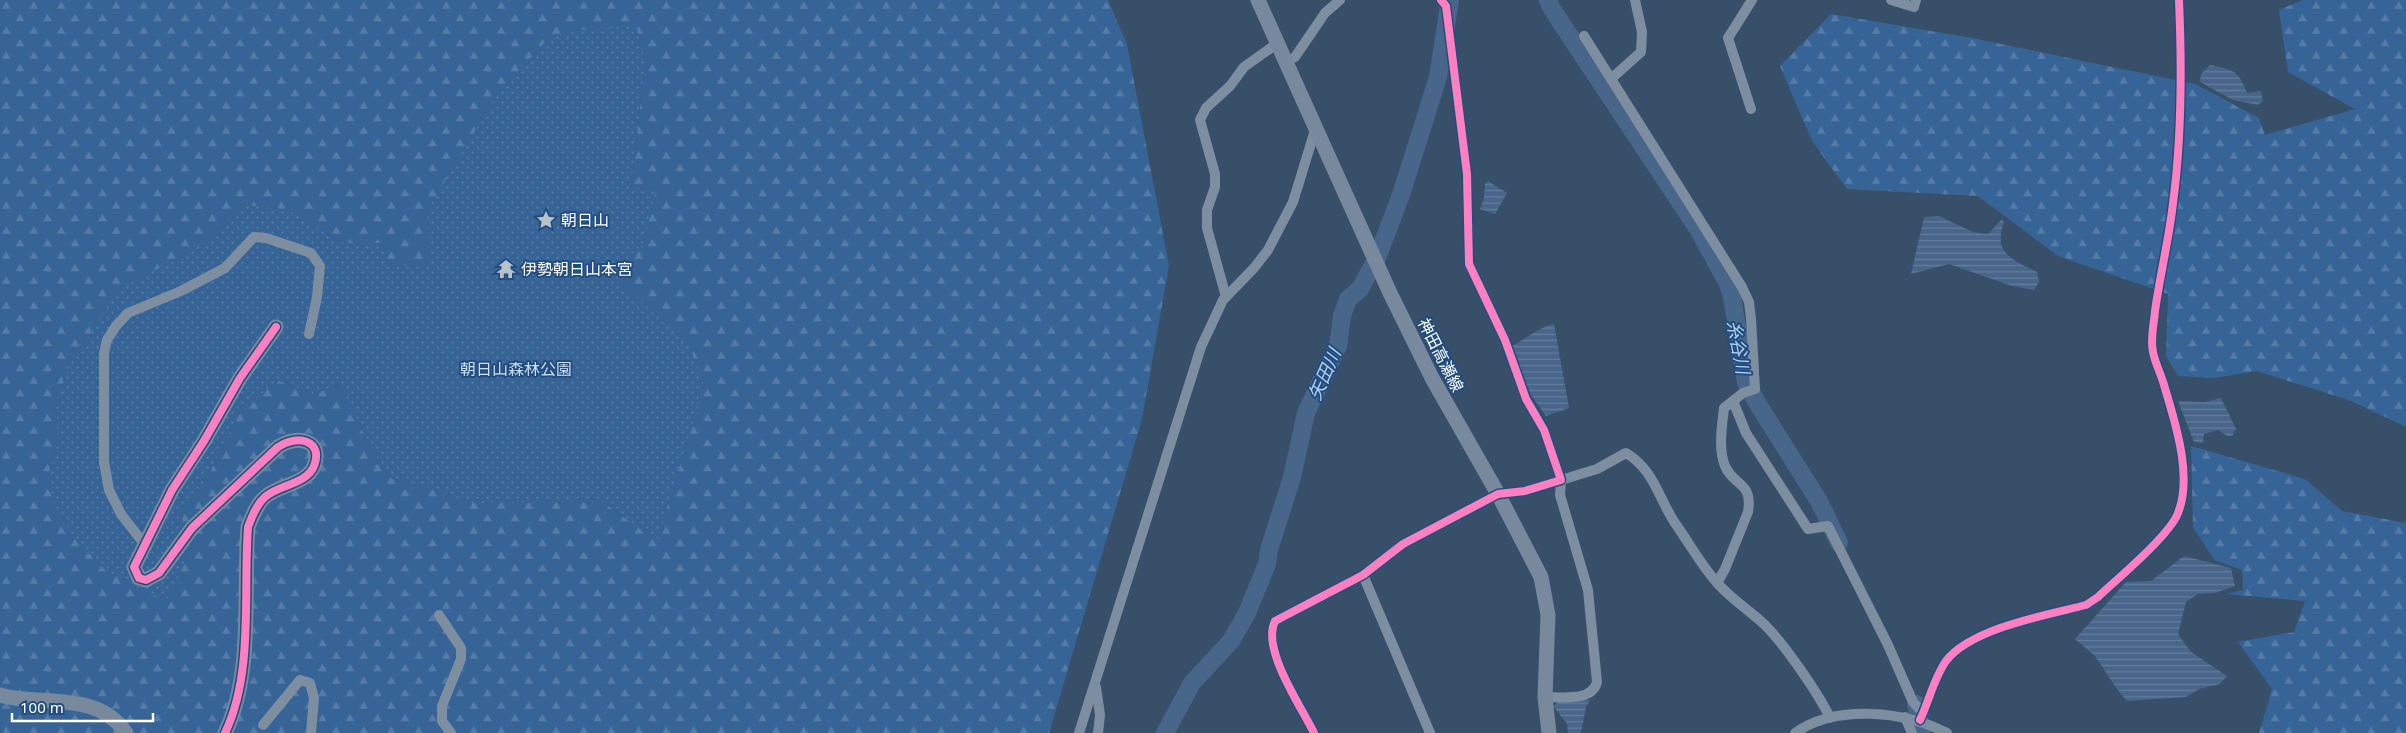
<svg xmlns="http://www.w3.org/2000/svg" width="2406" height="733" font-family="'Noto Sans','Noto Sans JP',sans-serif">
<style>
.forest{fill:url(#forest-firs);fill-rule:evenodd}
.park{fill:url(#park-dots)}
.water{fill:url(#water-rules)}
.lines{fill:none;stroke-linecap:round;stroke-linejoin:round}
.river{stroke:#47668a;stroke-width:18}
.street{stroke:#7d8ea1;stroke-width:10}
.secondary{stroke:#79899d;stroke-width:15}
.cycleway-casing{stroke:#224d80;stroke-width:11}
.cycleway{stroke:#ff80c0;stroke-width:8}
.labels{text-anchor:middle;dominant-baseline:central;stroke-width:4;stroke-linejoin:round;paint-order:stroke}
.poi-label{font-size:16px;fill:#fff;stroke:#224d80;text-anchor:start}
.street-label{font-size:16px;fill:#fff;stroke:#224d80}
.park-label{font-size:16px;fill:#ccdff5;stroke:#224d80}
.water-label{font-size:18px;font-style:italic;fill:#b4d0ef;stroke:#224d80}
</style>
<defs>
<pattern id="forest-firs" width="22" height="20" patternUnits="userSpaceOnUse" patternTransform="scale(1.25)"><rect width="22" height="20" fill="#376497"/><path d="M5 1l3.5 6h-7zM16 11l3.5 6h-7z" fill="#557ba7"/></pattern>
<pattern id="park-dots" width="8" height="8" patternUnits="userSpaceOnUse" patternTransform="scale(1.25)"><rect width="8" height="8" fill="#376497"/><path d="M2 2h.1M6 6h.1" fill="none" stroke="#557ba7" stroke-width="1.8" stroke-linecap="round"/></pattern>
<pattern id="water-rules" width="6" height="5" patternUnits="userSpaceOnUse" patternTransform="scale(1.25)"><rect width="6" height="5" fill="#47668a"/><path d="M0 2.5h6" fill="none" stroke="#637d9c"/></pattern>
</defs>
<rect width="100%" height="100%" fill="#384f6a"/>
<g class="forest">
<path d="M0,0H1108L1127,44L1169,266L1142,419L1049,733H0ZM645,63L631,187L655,190L644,242L624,262L622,284L689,345L657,541L603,502L469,503L438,490L391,478L370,447L341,384L313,394L277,380L238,415L207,478L181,507L186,559L47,480L58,444L67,366L87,339L172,262L218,234L246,205L289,210L344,243H382L390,266L429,267L427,211Z"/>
<polygon points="2303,0 2406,0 2406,427 2349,400 2257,371 2214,378 2178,376 2166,356 2168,294 2058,256 1978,196 1847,189 1812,141 1780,66 1831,14 1972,38 2195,84 2259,118 2265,135 2355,109 2288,72 2279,10"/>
<polygon points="2191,446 2305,479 2342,511 2406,523 2406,733 2259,733 2272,689 2238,642 2294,632 2305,601 2227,594 2243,590 2242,570 2214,560 2193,527"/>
</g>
<polygon class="park" points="636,26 645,63 631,187 656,190 644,242 624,262 622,284 689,345 704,386 657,541 603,502 468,503 438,490 391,478 370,447 340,384 313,394 277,380 238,415 207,478 181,507 186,559 168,598 152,595 108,573 76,540 55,508 47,480 58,444 57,400 67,366 87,339 120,287 172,262 218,234 246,205 289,210 344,243 382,243 390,266 429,267 427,211 499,91 548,39 580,30"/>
<g class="water">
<path d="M2210,65C2233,70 2238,69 2247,93L2261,91L2263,101L2258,105L2233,100L2200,82L2201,74Z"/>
<polygon points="1488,181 1507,193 1495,214 1480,209 1484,198 1485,184"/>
<path d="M1939,216L1973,232L1988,234L2002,219L2004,223C1992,253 2013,260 2037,272L2039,282L2034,290L2012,286L1949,264L1911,274L1924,217Z"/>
<path d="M1554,324L1569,408L1546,416L1531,395L1512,346C1526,339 1539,327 1554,324Z"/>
<polygon points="2221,398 2236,429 2232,436 2227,436 2219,430 2204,434 2203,443 2194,442 2178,401 2205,402"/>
<polygon points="2184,556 2231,568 2235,586 2215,593 2198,594 2186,602 2178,634 2191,652 2227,676 2220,684 2199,689 2186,697 2127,701 2117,689 2095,656 2075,639 2126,582 2151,581"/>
<polygon points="1590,700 1586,707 1581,733 1568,733 1567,724 1553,706 1560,701"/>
</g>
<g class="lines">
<g class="river">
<polyline points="1548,0 1552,9 1698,229 1727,282 1732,297 1746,382 1756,401 1820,503 1839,543"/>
<polyline points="1916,704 1922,733"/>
<polyline points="1165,733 1192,683 1231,641 1247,613 1267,564 1269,550 1292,477 1306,413 1338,346 1342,316 1348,299 1360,289 1377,258 1401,195 1438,77 1450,0"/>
</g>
<g class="street">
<polyline points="1891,0 1914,7 1916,0"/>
<path d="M1584,36L1742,287L1749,302L1751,319L1755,389L1743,393L1724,408C1722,426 1718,449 1725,466C1734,487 1753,481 1748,512L1725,569L1717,583"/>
<polyline points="1286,62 1295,57 1325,13 1340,0"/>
<polyline points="1612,78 1641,52 1642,32 1635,0"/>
<polyline points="1751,109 1728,38 1752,0"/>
<polyline points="1226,297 1207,228 1207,210 1215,187 1215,174 1200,120 1206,108 1230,86 1244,67 1278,43"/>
<polyline points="1733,401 1746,433 1808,529 1828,526 1888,645 1913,702 1923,713"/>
<polyline points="145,542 141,540 121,514 109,490 104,462 104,353 107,340 116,326 128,313 181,291 225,268 254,237 266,238 311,253 320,266 317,297 309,334"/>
<polyline points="1363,575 1430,733"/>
<polyline points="439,615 461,648 461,659 442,706 442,721 451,733"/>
<polyline points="1096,687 1100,715 1098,733"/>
<path d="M1545,697C1562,697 1592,702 1597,682L1588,590L1560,495L1561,480L1597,469L1626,453C1655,470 1659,501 1677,526C1691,546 1703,568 1719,585C1733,600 1750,611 1765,625C1784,644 1819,694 1830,718"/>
<polyline points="1905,717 1912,733"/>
<path d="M1920,720C1929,701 1934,678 1946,661C1971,628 2047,615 2086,605L2098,597C2117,579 2170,535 2178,513C2193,476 2175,422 2164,385C2161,374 2155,363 2153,352C2150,340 2154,324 2155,311C2160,275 2169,239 2173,203C2182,136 2182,68 2179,0"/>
<polyline points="263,725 300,680 310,683 314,698 311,733"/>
<polyline points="1079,733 1201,347 1223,300 1254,268 1268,250 1293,202 1316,127"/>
<path d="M1314,733C1301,706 1261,649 1275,621L1363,575L1403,544L1498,494L1525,491L1561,480L1544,430L1526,399L1505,340L1469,264L1467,174L1446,6L1441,0"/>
<path d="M1795,733C1836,704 1905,711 1947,733"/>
</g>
<g class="secondary">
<polyline points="1258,0 1390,293 1432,378 1498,494 1541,577 1548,615 1545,697 1549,733"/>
<path d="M0,695C41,707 98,690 126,733"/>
<path d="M225,733C254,673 243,592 248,527C252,517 256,505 265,497C278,485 307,484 314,466C324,440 297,434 278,447L192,528L159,573L146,580L139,578L134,567L172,490L204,441L240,378L276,327"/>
</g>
<g class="cycleway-casing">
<g id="cycleway">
<path d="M1920,720C1929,701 1934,678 1946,661C1971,628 2047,615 2086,605L2098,597C2117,579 2170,535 2178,513C2193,476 2175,422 2164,385C2161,374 2155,363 2153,352C2150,340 2154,324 2155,311C2160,275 2169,239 2173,203C2182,136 2182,68 2179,0"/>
<path d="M225,733C254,673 243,592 248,527C252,517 256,505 265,497C278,485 307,484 314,466C324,440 297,434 278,447L192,528L159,573L146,580L139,578L134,567L172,490L204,441L240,378L276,327"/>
<path d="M1314,733C1301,706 1261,649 1275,621L1363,575L1403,544L1498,494L1525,491L1561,480L1544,430L1526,399L1505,340L1469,264L1467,174L1446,6L1441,0"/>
</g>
</g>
<use href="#cycleway" class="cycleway"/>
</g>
<defs>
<g id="sight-bare" transform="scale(1.5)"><path d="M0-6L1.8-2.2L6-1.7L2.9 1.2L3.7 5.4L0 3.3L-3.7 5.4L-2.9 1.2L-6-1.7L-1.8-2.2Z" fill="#b9c1cb" stroke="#224d80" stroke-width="2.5" paint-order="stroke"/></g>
<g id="temple-bare" transform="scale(1.5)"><path d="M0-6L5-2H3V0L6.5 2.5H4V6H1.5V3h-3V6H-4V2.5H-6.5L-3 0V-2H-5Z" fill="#b9c1cb" stroke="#224d80" stroke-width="2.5" paint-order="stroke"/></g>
</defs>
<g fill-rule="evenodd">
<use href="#sight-bare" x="546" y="220"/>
<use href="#temple-bare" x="506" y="269"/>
</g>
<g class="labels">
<g class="poi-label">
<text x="561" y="220">朝日山</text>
<text x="521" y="269">伊勢朝日山本宮</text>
</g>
<g class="street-label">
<text transform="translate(1441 355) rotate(63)">神田高瀬線</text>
</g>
<g class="park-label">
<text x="516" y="369">朝日山森林公園</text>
</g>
<g class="water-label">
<text transform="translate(1739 347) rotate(79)">糸谷川</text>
<text transform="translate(1324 374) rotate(-66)">矢田川</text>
</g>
</g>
<path d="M12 713v8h141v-8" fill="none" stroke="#ffffff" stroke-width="2.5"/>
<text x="20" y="713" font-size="15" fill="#ffffff" stroke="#224d80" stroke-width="4" paint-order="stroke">100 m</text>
</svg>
